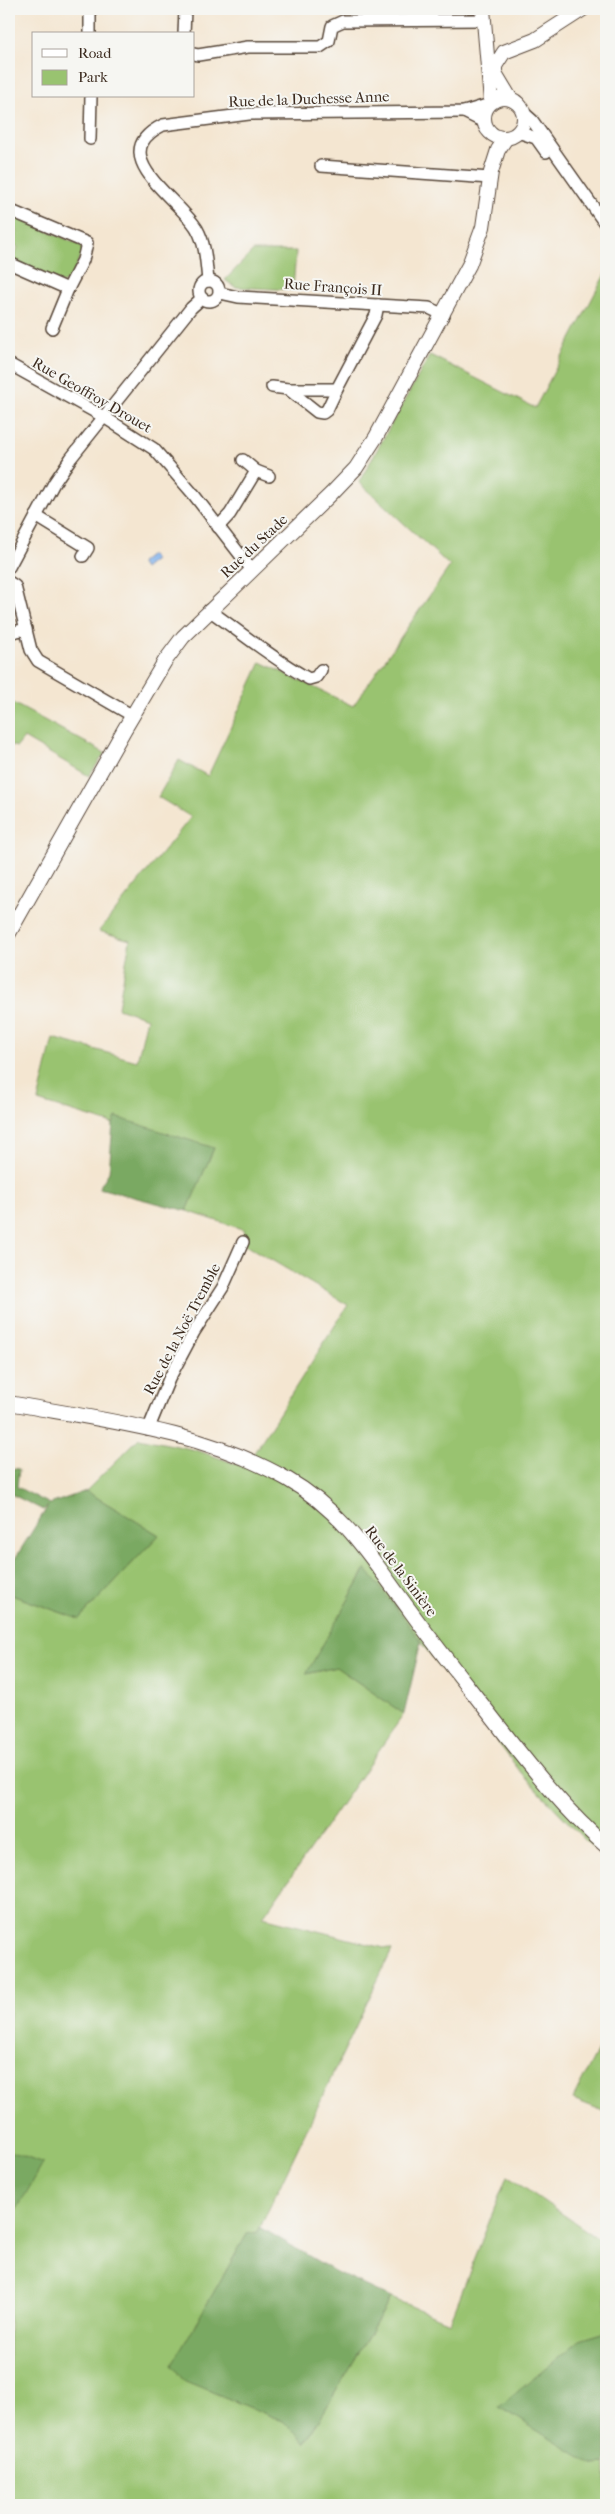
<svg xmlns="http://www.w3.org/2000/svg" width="615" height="2514" font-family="'IM FELL French Canon',serif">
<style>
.green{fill:#99c370;stroke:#6a7647}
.forest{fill:#7aa962;stroke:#5a6a40}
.water{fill:#7fb0eb;stroke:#5d6d84}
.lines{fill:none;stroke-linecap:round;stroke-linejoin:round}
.minor-casing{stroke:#574639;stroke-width:14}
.tertiary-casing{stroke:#574639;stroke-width:16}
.minor{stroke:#fff;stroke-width:11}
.tertiary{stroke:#fff;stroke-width:14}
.labels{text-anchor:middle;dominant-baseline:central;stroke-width:4;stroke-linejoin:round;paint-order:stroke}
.street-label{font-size:15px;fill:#3b2a1e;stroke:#f6f6f2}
</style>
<rect width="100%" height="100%" fill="#f6f6f2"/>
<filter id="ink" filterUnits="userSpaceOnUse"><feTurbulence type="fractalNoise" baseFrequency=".02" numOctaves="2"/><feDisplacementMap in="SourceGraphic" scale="10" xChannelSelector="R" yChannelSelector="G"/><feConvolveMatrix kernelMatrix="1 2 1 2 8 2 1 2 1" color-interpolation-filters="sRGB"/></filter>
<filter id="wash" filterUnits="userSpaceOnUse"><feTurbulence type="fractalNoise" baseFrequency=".0096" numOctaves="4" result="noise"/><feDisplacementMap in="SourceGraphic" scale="20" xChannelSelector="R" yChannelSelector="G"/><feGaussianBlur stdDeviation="1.12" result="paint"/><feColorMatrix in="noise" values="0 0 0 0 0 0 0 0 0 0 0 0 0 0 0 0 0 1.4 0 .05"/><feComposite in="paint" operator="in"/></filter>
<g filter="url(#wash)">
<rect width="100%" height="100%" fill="#f4e6d1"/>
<g class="green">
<polygon points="9,214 80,245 83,251 70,279 62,283 12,260 18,247 13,244 17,230 9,226"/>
<polygon points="253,251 296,251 293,290 235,287 225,280"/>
<polygon points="606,272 606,1859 586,1841 523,1775 365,1570 307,1674 336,1667 404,1714 263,1917 392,1950 258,2232 247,2235 184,2380 283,2421 306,2442 391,2298 450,2322 507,2176 606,2244 606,2332 580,2340 593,2465 606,2464 606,2505 9,2505 9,1594 79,1619 159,1535 86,1491 139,1438 196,1450 245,1467 348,1305 239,1241 245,1230 187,1211 214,1148 116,1118 113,1124 38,1101 53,1038 137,1061 147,1018 118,1008 130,940 99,931 191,817 158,797 179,760 208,776 261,662 353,706 450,566 359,482 430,355 535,408"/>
<polygon points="9,701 105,753 89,776 24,738 17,747 9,745"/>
<polygon points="606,2034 606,2112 573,2099"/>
</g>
<g class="forest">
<polygon points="116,1117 214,1148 187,1211 99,1188 109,1172 113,1124"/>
<polygon points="9,1468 19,1469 17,1487 50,1504 86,1491 159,1535 79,1619 9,1594 9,1568 48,1506 43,1510 9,1493"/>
<polygon points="366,1569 421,1641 404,1714 336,1667 306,1674"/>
<polygon points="9,2151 43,2164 9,2223"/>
<polygon points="260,2227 336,2272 391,2298 306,2442 283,2421 183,2380 172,2365 247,2234 258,2232"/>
<polygon points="606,2332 606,2464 593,2465 499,2407 580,2340"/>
</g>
<polygon class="water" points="150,555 155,560 144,569 140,563"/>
</g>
<g filter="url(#ink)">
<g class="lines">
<g class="minor-casing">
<g id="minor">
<polyline points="90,34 90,9"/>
<polyline points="184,34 185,9"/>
<polyline points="194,54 198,55 248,47 320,47 329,41 332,26 343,21 484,20"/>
<polyline points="464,112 484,122"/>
<polyline points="523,112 532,120 606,225"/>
<polyline points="518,132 536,138 546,152"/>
<polyline points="90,139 91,96"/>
<polyline points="321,166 490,178"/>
<polyline points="9,210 87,243 83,260 68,289 9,263"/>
<circle cx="209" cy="291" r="10"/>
<path d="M208,281C206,263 206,245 197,229C180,199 102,155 163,125L249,114L464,112L487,105"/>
<polyline points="220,293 238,297 429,308 444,315"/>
<polyline points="52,328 68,289"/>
<polyline points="9,364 104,417 154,449 194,495 252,570"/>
<polyline points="272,387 288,389 337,389 376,315 378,305"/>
<polyline points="288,389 317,412 323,413 327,410 337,389"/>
<polyline points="243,460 256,471 269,476"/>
<polyline points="36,516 88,548 83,556"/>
<polyline points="218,527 230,514 256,471"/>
<polyline points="9,567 54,483 71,458 191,308 202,298"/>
<polyline points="9,582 15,586 31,650 38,661 133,716"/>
<path d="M209,610C243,634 273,659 309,679L316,677L321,670"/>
<polyline points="9,633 26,629"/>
<polyline points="148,1430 169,1379 194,1332 223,1287 243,1242"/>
</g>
</g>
<g class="tertiary-casing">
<g id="tertiary">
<polyline points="483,9 491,102"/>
<circle cx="504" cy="118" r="20"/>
<polyline points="510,98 495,73 495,66 504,52 535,40 583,9"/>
<polyline points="9,933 124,730 165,661 183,637 331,494 356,468 376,437 469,265 483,227 491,172 498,150 506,138"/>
<path d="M9,1403C102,1420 204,1431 287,1479C345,1512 373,1561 411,1612C440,1652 472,1691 502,1730C534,1771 567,1812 606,1846"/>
</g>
</g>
<use href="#minor" class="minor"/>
<use href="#tertiary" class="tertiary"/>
</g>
</g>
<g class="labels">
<g class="street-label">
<text transform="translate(309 99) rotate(-2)">Rue de la Duchesse Anne</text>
<text transform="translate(333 287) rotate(4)">Rue François II</text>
<text transform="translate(92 395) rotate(30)">Rue Geoffroy Drouet</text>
<text transform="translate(254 546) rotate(-43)">Rue du Stade</text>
<text transform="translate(182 1329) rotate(-62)">Rue de la Noë Tremble</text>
<text transform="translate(401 1571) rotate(53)">Rue de la Sinière</text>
</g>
</g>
<rect width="615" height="2514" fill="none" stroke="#f6f6f2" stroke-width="30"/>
<rect x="32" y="32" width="162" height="65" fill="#f6f6f2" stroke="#aba49d"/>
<rect x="42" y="49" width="25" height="8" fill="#ffffff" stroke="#aba49d"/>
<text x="78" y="58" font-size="15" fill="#3b2a1e">Road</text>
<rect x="42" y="70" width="25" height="15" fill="#99c370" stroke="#aba49d"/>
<text x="78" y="82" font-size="15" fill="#3b2a1e">Park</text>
</svg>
